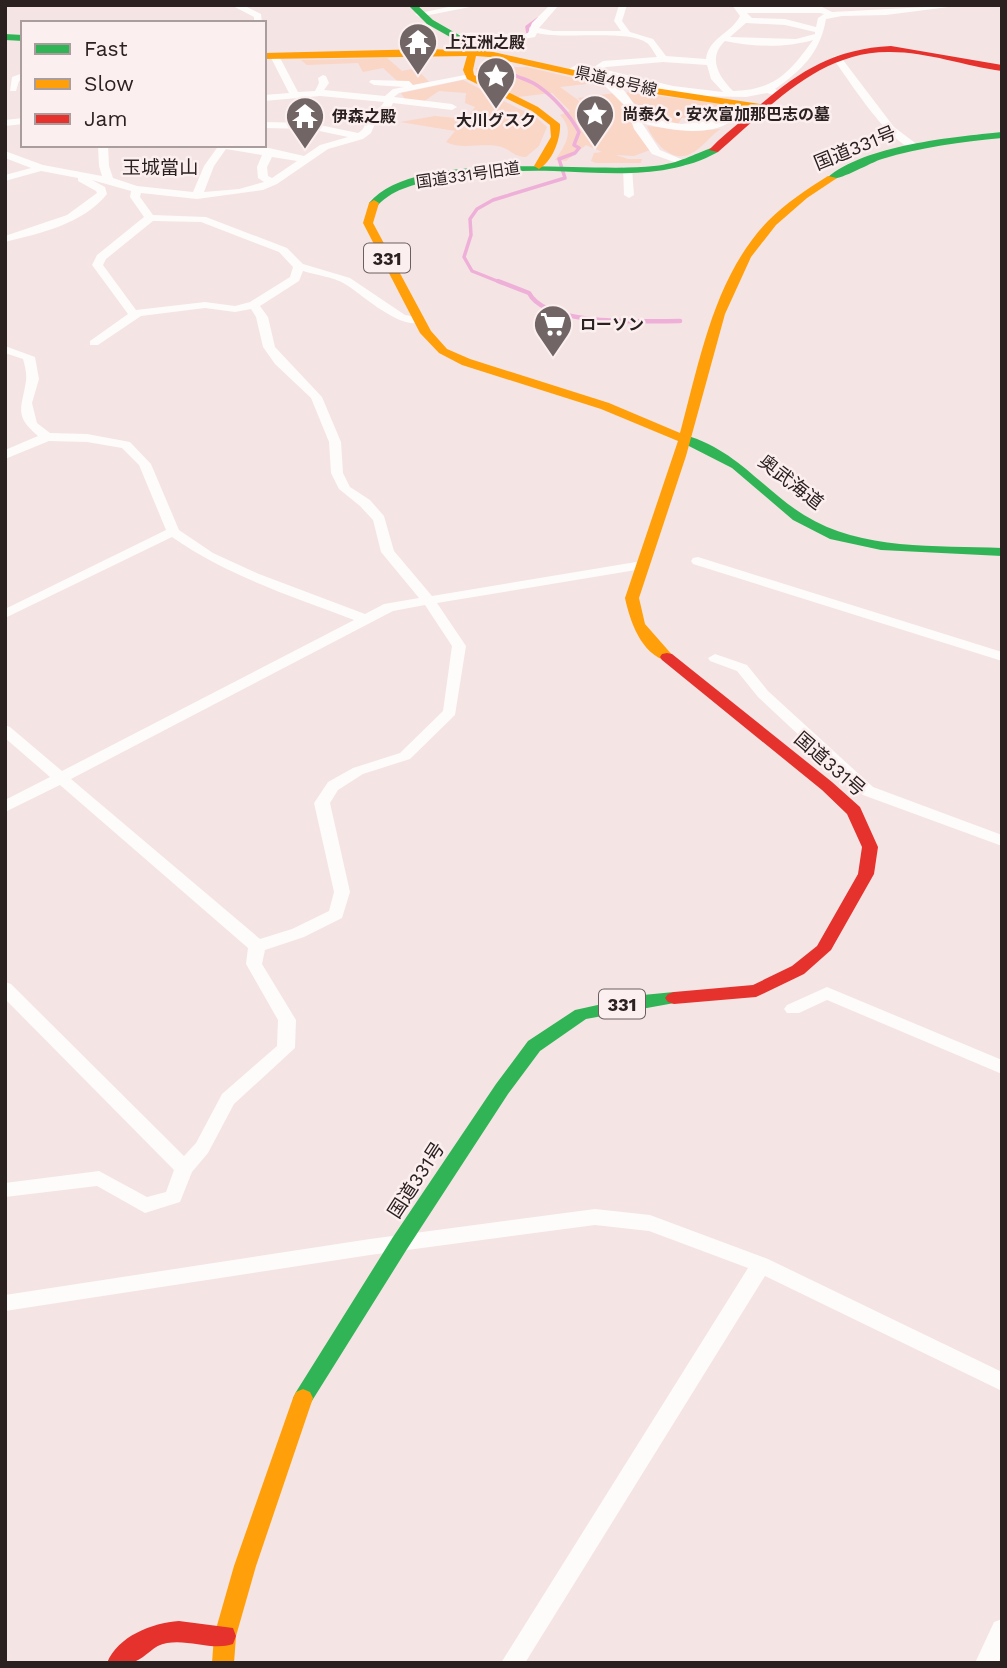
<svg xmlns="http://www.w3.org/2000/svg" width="1007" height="1668" font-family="'Work Sans','Noto Sans JP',sans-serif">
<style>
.green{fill:#fad6c7}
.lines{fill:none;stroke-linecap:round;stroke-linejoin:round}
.stream-far1{stroke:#eeb0d8;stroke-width:3.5}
.stream{stroke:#eeb0d8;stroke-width:4.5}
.street{fill:#fefbfb;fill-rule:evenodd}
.fast{fill:#30b455;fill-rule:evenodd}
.slow{fill:#ff9f0a;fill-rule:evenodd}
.jam{fill:#e5322d;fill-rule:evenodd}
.labels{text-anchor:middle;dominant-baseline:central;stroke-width:5;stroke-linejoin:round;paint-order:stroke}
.far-poi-label{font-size:16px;font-weight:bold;fill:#2c2121;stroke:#fcefef;text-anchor:start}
.far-street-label{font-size:16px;fill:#2c2121;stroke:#fcefef}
.shield{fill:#fcefef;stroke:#6a5f5f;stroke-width:2}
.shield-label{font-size:18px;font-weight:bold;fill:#2c2121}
.street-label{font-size:19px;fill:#2c2121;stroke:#fcefef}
.far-quarter-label{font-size:19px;fill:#2c2121;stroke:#fcefef}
</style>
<rect width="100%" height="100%" fill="#f5e4e4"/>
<g class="green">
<polygon points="387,58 402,71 416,68 429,82 404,87 383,68 363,72 358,63 307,65 301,60"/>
<path d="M527,67L595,83L560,87L578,100L596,120L618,117L597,119L578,98L615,93L632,114L633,120H630L650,150L634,156L616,155L628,159H642L641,163H596L591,161L594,153L602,152L586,145L566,161L555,160C566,144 575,131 560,115L570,111L552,93L518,97L476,74V68Z"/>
<path d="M463,80L537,118L547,127L539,146L526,157C513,156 514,152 504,148C486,141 463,151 446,142L455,131L400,122L435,116L466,119L475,107L465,103L466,93L439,91L423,102L405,99L401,93Z"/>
<polygon points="628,92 722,104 734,113 731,116 728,109 697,107 687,113 691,117 682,118 678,124 643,118 639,108 625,94"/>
<path d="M647,126L694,131L721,129C710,135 702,149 690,154C671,163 654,142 647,126Z"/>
</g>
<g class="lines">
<g class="stream-far1">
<polyline points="524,36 528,34 527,27 538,19"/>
<polyline points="491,47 507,40"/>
<path d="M502,62C513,81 523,75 538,86C554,97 570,115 579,132L574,145L579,148L575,153L559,159L565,178L493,200L477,209L470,219L471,235L464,257L472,271L502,283"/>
</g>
<path class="stream" d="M498,281L529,293C546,327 647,321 680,321"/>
<g class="street">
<polygon points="231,5 243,5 261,14 262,23 254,23 254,17"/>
<polygon points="458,5 480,5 419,17 415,14"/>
<path d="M550,5H559L539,28L553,31H621L614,21L619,5H627L622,21L630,32L653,39L666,56L706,59C709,37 731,34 740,16L732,5L822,7L832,12L964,5L886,15L842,16L826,19C820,53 802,70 775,89L785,94L780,97L767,93L746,97L698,96L648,87L581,69L570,74L565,71L580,63L594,67L603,61L657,57C654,53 651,46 647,43C628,29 564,40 537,33L535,37L512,41L456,40L451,37C470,27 505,39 528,33L532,23ZM747,13H820L824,14L818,18L816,27L785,19L752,18ZM746,23L785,25L815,32V34L796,39L730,37ZM813,40C790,72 775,90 733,91C719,77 707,58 725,41C753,47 786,48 813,40ZM663,62L707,65L711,79L723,92L673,86L602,69L606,67Z"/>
<path d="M272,54H278L298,92L315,91L319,83L318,78L323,75L326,76L329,83L324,90L385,96L393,89L404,87L374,85L369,82L371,80L409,81L413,85L470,74L475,77L399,93L394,97L452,104L457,107L452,110L393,103L390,109L377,119L371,133L363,139L328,149L277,184L263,190L197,199L141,193L140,197L153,215L206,217L287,248L303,264L350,278L405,315L423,318L425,320C405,335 363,295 345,284C333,277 316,275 303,271L299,281L260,306L268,317L275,347L322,397L341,442L343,473L350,487L370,500L384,516L394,551L432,596L642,561L649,565L642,569L437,603L466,646L455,715L410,759L363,774L338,790L330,803L350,892L342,918L304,937L265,950L262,964L296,1020L295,1048L234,1104L208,1153L192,1172L180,1202L145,1213L97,1186L5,1197V1183L99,1171L147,1197L166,1192L174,1170L5,999V982L11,984L184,1156L196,1143L222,1094L277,1046L278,1020L246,964L248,948L60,785L5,812V800L50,777L5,738V725L10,727L62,771L354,620C291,596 228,576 172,537L5,618V609L166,530L139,465L122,448L87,442L49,441L5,459V450L38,436C13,415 22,408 26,381C27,374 25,366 23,359L5,353V346L35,357L39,379L32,403L37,423L50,433L87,434L130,442L151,464L179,530L213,553L259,574L365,614L384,604L419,598L381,552L373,520L360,506L339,489L331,473L329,442L311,398L275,364L263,347L256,317L251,309L235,312L205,308L141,316L98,345H90V341L128,314L92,265L97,255L144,217L130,197L131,191L92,180L105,187L107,194C83,224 41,233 5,242V236L67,215L97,193L96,191L78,181V178L41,171L5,181V175L31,168L5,158V151L43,165L102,176L99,166L98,145H108L109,166L113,178L137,186L193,192L204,166L219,145L269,148L304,156L320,145L348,137L310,129L264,128V122L310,123L358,133C365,129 364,125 368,119C372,112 380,109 384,102L320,96L264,101V95L289,93L270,56ZM226,149L262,155L257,167L258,178L264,182L239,189L204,192L214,166ZM272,157L297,161L272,178L268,176L267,167ZM153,221L201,222L279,252L293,267L290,277L250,302L235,306L205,302L136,310L103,265L106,259ZM425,605L452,646L443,711L400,753L353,768L328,782L314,803L334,892L329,911L292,929L260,939L71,779L393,611Z"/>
<path d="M834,56H840L894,127L918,145V149C893,151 849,80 834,60Z"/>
<polygon points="23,73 23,79 19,81 16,91 10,91 12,77"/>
<path d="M600,77C617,76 635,102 640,117L681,124L720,120L722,115L725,114L730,117V122C707,137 668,130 642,123L660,150L690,163L685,166L652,154L634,129L627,108L600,81Z"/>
<polygon points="23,118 23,124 5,126 5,120"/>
<polygon points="623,167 632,169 634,195 629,198 624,195"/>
<polygon points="698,557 1002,652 1002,661 693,564 691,561 693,558"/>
<polygon points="715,654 747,665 768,691 873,787 1002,835 1002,846 863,795 758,697 737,671 710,661 708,658"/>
<polygon points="827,987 1002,1060 1002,1074 827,1000 799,1013 787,1013 784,1009 787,1005"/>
<polygon points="595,1209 650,1215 768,1259 1002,1372 1002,1391 765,1276 525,1663 501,1663 748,1268 649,1231 595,1225 370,1255 5,1311 5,1295 370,1239"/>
<polygon points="1002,1619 1002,1655 998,1663 975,1663 994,1622"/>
</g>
<g class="fast">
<polygon points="408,5 417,5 433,20 473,43 475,55 469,55 466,46 427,24"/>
<polygon points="5,34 23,35 23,41 5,40"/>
<path d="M1002,132V138C961,142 921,147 882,159C869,163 835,184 827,178C865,145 953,137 1002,132Z"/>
<path d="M714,147L718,148V152C667,180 610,173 554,171C517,170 478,172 441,179C419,183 394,188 378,205L369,203C415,147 586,174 654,166C681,163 691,155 714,147Z"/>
<path d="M685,435C737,450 762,489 804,515C862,551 936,545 1002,548V556L881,550L830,539L793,520L732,468L681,442L679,439Z"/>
<polygon points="674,992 680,994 683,998 680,1002 586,1019 540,1051 508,1094 407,1249 310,1404 303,1407 296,1404 293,1398 296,1392 393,1237 496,1084 528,1041 575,1010 643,995"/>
</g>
<g class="slow">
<path d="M428,49L489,51L655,88L760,104L765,107L760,110L655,94L489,57L476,56L473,70L474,75L538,107L560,124C561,139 552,162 539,169L534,166L551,137L550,125L532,111L467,79L463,70L467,56L264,59V53Z"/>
<path d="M828,176L837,178L807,198L776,225L751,257L725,314L686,456L639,598L645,624L674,657L667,661C641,654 630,621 625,598L678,441L601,409L462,365L439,353L420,333L363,223L369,203L374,200L379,203L373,223L431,331L447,349L470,359L609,403L680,433C700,360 714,277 768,221C786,203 807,189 828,176Z"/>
<polygon points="303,1389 310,1392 313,1398 256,1566 236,1636 234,1663 212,1663 214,1636 234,1566 293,1398 296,1392"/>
</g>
<g class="jam">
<path d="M891,46L1002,65V71C965,66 928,52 890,52C818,51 768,109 718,152L709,150C720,138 733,128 745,118C791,77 828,49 891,46Z"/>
<polygon points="667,653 672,654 832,782 860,807 878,847 874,874 831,950 804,974 756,997 674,1004 668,1002 665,998 668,994 674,992 753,985 792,966 817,946 858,874 862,847 847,814 822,790 662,660 660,657 662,654"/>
<path d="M179,1621L233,1628L236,1636L233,1644C213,1651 189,1639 167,1643C153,1645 147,1657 134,1662C128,1665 114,1663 107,1663C118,1636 152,1623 179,1621Z"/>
</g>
</g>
<defs>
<g id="temple-pin" transform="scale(2.0125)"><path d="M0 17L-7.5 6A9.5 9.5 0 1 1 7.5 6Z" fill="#726565" stroke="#fcefef"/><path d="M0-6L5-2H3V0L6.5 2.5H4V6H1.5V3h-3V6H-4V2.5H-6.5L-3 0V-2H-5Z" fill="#fff"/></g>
<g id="sight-pin" transform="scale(2.0125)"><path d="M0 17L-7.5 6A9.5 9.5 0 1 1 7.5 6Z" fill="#726565" stroke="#fcefef"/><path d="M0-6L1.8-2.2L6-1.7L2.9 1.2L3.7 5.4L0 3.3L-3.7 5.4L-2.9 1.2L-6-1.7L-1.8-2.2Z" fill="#fff"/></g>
<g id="supermarket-pin" transform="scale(2.0125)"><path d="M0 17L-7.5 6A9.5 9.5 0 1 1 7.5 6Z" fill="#726565" stroke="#fcefef"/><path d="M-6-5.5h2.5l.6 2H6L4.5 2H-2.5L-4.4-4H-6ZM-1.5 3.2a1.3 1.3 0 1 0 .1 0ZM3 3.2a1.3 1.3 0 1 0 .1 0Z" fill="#fff"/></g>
</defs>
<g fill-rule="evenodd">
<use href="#temple-pin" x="418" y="42"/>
<use href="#sight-pin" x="496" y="76"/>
<use href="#sight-pin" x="595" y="114"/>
<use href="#temple-pin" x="305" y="116"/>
<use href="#supermarket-pin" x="553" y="324"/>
</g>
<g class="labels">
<g class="far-poi-label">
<text x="445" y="42">上江洲之殿</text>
<text x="622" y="114">尚泰久・安次富加那巴志の墓</text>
<text x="332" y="116">伊森之殿</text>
<text x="496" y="120" text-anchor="middle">大川グスク</text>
<text x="580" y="324">ローソン</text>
</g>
<g class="far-street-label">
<text transform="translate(616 81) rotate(13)">県道48号線</text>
<text transform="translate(468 175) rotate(-8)">国道331号旧道</text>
</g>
<g class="shield">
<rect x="364" y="243.5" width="46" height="29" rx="5"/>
<rect x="599" y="989.5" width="46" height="29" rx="5"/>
</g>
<g class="shield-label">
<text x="387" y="258">331</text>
<text x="622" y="1004">331</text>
</g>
<g class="street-label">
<text transform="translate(855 148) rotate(-22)">国道331号</text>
<text transform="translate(791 482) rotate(38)">奥武海道</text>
<text transform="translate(830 764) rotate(41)">国道331号</text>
<text transform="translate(416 1180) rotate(-57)">国道331号</text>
</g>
<g class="far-quarter-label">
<text x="160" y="167">玉城當山</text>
</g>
</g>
<rect width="1007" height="1668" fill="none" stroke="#2c2121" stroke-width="14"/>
<rect x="21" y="21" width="245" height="126" fill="#fcefef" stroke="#a99d9d" stroke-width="2"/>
<rect x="35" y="44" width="35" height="10" fill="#30b455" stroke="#a99d9d" stroke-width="2"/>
<text x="84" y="56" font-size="21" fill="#2c2121">Fast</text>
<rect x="35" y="79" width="35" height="10" fill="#ff9f0a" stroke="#a99d9d" stroke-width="2"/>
<text x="84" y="91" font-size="21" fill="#2c2121">Slow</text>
<rect x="35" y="114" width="35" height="10" fill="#e5322d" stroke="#a99d9d" stroke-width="2"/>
<text x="84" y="126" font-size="21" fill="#2c2121">Jam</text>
</svg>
